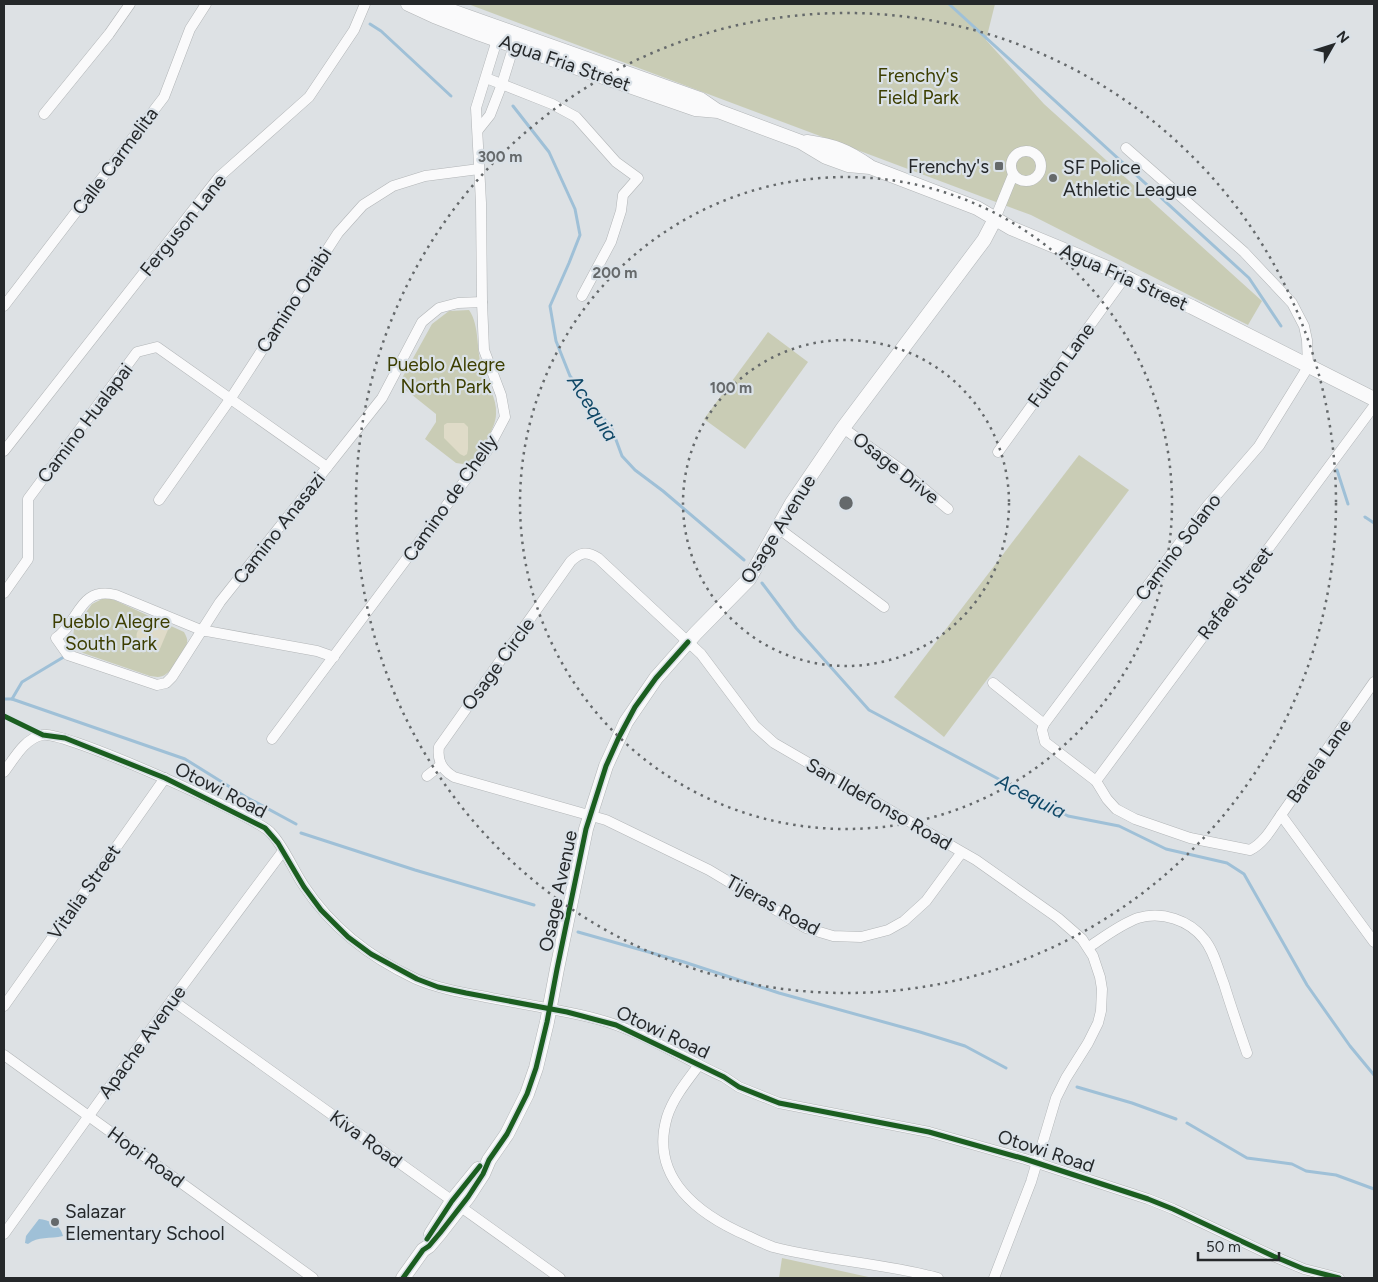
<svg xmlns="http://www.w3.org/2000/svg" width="1378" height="1282" font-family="Figtree,sans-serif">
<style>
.green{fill:#c9ccb5}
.sand{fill:#dfdbc8}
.water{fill:#9fc0d7}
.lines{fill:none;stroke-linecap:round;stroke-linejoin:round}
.stream{stroke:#9fc0d7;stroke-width:3}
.street-casing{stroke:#b2b5b7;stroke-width:11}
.secondary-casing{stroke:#b2b5b7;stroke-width:15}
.street{stroke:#fafafb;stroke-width:10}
.secondary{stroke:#fafafb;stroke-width:14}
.cycleway-casing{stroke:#dae1e7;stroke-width:8}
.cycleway{stroke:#1b5e20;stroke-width:5}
.ring{fill:none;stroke:#65696b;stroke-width:2.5;stroke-dasharray:2.5 5}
.poi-dot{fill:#65696b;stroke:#dae1e7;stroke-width:2}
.labels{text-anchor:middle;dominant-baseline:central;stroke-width:4.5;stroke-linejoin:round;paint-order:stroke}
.street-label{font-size:19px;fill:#25282a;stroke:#dae1e7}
.park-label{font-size:19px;fill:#3c3e01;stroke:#dae1e7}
.poi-label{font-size:19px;fill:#25282a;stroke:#dae1e7;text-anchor:start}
.water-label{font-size:20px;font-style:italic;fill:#104867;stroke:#dae1e7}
.centre{fill:#65696b;stroke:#dae1e7;stroke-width:2.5}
.ring-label{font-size:15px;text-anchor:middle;font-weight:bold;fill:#65696b;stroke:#dae1e7;stroke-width:4.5;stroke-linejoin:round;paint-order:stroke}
</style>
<rect width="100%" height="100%" fill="#dde1e4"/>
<g class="green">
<polygon points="468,4 995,4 986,40 1044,104 1262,301 1248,325 1031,215"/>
<path d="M469,310C480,326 476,350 482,369C487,384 497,398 496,414C496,429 479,452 470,465L456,463L425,439L436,422V414L406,390L401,380L432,324L449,311Z"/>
<polygon points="768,332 808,362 745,449 704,419"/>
<polygon points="1079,455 1129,490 944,737 894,697"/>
<path d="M104,598L112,599L184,632C186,636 188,639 187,643C185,650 172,671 166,674C161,678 156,677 150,676L83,653L76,648L73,638L74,629L92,604Z"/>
<polygon points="782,1258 873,1278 779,1278"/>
</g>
<g class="sand">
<polygon points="447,423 464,423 468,427 468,449 467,454 464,456 460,454 444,438 444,425"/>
<path d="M165,623L170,625L159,651C154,648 146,646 140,642C134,638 136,628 144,627C146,627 149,627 151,628L156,624L159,628L162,627Z"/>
</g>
<path class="water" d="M39,1219C49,1220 61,1225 63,1236C50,1239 38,1236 28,1244L25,1243L26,1236Z"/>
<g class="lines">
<g class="stream">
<polyline points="949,4 1249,278 1281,326"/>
<polyline points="370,24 381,31 451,96"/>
<polyline points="513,106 549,152 575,209 580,235 569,263 550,306 556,341 570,376 612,429 622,456 635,470 663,491 744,560"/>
<polyline points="1337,470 1348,504"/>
<polyline points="1365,517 1374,523"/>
<polyline points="762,583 796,628 869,710 1068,816 1119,826 1166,849 1227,863 1244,874 1307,985 1350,1046 1374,1075"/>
<polyline points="4,699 12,699 185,759 246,797 296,824"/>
<polyline points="12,699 22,682 67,655"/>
<polyline points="301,833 415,870 534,905"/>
<polyline points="578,932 684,962 779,993 920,1032 965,1046 1006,1068"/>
<polyline points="1077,1087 1132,1103 1176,1119"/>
<polyline points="1187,1123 1247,1158 1292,1164 1306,1171 1336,1175 1374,1189"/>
</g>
<g class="street-casing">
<g id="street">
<polyline points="486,78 552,104 576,117 616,162 638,178 623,195 621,211 611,242 582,296"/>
<polyline points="44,114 109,34 130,4"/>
<polyline points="478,130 490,115 502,84 514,45 513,39"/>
<circle cx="1026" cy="166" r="15"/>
<polyline points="995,219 1013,175"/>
<polyline points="4,306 164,97 190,29 206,4"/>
<polyline points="843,428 903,471 948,509"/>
<polyline points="4,451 219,177 309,97 354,30 365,4"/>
<polyline points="998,452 1125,277"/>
<polyline points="159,500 231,398 338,233 363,205 393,186 425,176 479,169"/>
<polyline points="778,528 884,607"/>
<polyline points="4,593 28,559 28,499 137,352 157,347 327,467"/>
<path d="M334,657L317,651L201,630L116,595C78,586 80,622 56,638L68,655L157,685L166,683L172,677L220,602L382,398L422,322L439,308L458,303L482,302"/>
<path d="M993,683L1044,724L1042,730L1045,742L1096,781L1107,799L1116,809L1135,819L1190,838L1250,850C1264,843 1272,828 1281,815L1374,942"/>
<polyline points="1044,724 1208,505 1259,446 1308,367 1307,340 1304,326 1292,303 1244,252 1126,148"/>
<polyline points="272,739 487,451 505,417 501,395 484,350 482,302 481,203 476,108 497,40 502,37"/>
<path d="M4,772C14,759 24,739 42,735C63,730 251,814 270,832C284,846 293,870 304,886C331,927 371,958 416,979C437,988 459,992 481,996C520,1004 559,1009 597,1019C642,1031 682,1058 724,1077L739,1087L779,1103L929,1132L1025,1159L1148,1199L1173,1209L1273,1256L1304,1269L1339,1278"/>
<polyline points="427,776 441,765"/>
<polyline points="1096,781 1374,406"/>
<polyline points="1281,815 1374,682"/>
<path d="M962,852L926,901L904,921L888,930L861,937L833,936L806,928L709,870L606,820L454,777C442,770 437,761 439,747L571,561C581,552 587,551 598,558L701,654L755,726L774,743L962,852L976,860L1058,918L1082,939L1093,956L1100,977L1102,989L1101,1011L1098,1023L1088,1043L1066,1078L1056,1098L1031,1182L994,1278"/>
<path d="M1089,947C1104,937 1121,924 1138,918C1162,911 1189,920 1204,939C1214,951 1218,969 1224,984C1231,1007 1239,1030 1247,1053"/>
<polyline points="172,1000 560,1278"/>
<polyline points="4,1006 165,778"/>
<polyline points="4,1055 313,1278"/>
<path d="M699,1065C687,1081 673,1098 667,1117C649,1178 699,1215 748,1236C756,1240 765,1244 773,1247C827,1261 884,1263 938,1278"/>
<polyline points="4,1234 172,1000 283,851"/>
</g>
</g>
<g class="secondary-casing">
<g id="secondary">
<polyline points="408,4 434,16 480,34 695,109 718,111 801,142 826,157 848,165 870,167 977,208 1011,228 1110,269 1135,282 1192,307 1374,399"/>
<polyline points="432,4 700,99 716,110"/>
<path d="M807,142C834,146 846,150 869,166"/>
<polyline points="431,1234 452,1201 478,1169"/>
<polyline points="403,1278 423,1250 429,1246 440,1233 468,1197 483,1174 489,1160 507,1134 527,1094 536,1068 547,1022 557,969 586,829 606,766 626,722 656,678 695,634 749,579 792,503 843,428 984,240 995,219"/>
</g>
</g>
<use href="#street" class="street"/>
<use href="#secondary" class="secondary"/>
<g class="cycleway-casing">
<g id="cycleway">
<polyline points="4,716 43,735 65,738 165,778 265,828 278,843 304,887 321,910 348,937 371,954 417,979 438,987 466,993 567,1012 616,1025 724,1077 739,1087 779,1103 929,1132 1025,1159 1148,1199 1173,1209 1273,1256 1304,1269 1339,1278"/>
<polyline points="427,1239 452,1201 480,1166"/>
<polyline points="403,1278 423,1250 429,1246 440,1233 468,1197 483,1174 489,1160 507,1134 527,1094 536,1068 547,1022 557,969 586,829 606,766 619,737 635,707 656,678 688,642"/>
</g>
</g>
<use href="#cycleway" class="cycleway"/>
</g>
<g class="ring">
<circle cx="846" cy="503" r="163"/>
<circle cx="846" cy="503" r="326"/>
<circle cx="846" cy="503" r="490"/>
</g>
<g class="poi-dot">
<rect x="994" y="161" width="10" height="10" rx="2.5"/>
<circle cx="1053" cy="178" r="5"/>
<circle cx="55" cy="1222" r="5"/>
</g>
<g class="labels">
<g class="street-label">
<text transform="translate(565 63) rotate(19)">Agua Fria Street</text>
<text transform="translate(115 161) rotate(-53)">Calle Carmelita</text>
<text transform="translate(183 225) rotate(-51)">Ferguson Lane</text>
<text transform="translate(1124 277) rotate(24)">Agua Fria Street</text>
<text transform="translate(294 300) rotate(-57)">Camino Oraibi</text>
<text transform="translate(1061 365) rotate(-54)">Fulton Lane</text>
<text transform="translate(85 423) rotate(-53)">Camino Hualapai</text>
<text transform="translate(896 468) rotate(38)">Osage Drive</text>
<text transform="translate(450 498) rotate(-55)">Camino de Chelly</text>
<text transform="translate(279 528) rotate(-52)">Camino Anasazi</text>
<text transform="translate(778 529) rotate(-58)">Osage Avenue</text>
<text transform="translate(1178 547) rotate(-53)">Camino Solano</text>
<text transform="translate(1235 593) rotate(-53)">Rafael Street</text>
<text transform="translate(498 664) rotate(-54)">Osage Circle</text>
<text transform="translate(1319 761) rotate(-55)">Barela Lane</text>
<text transform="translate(221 790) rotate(27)">Otowi Road</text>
<text transform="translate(879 804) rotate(30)">San Ildefonso Road</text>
<text transform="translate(558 891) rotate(-78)">Osage Avenue</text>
<text transform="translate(84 892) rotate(-55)">Vitalia Street</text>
<text transform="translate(773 905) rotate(29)">Tijeras Road</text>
<text transform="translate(663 1032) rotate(25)">Otowi Road</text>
<text transform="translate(142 1042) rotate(-54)">Apache Avenue</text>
<text transform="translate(366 1139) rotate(36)">Kiva Road</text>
<text transform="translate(1046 1151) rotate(18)">Otowi Road</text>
<text transform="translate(146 1157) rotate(36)">Hopi Road</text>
</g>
<g class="park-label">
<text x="918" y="75">Frenchy's<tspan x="918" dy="22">Field Park</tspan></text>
<text x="446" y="364">Pueblo Alegre<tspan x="446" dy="22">North Park</tspan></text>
<text x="111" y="621">Pueblo Alegre<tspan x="111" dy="22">South Park</tspan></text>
</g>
<g class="poi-label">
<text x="989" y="166" text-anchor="end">Frenchy's</text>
<text x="1063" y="167">SF Police<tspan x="1063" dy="22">Athletic League</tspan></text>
<text x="65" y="1211">Salazar<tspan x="65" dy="22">Elementary School</tspan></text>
</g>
<g class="water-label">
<text transform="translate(593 408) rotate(57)">Acequia</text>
<text transform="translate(1031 796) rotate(27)">Acequia</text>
</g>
</g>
<circle cx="846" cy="503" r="8" class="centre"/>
<g class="ring-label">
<text x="500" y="162">300 m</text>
<text x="615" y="278">200 m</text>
<text x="731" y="393">100 m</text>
</g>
<rect width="1378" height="1282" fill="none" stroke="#25282a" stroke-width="10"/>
<g transform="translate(1333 45) rotate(51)" stroke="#dae1e7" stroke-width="4" paint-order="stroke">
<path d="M0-4L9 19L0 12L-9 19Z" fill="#25282a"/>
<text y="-8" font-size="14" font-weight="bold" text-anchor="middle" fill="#25282a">N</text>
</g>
<path d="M1198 1252v8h81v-8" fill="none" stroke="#25282a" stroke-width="2.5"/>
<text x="1206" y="1252" font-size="15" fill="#25282a" stroke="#dae1e7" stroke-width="4" paint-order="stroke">50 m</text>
</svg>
